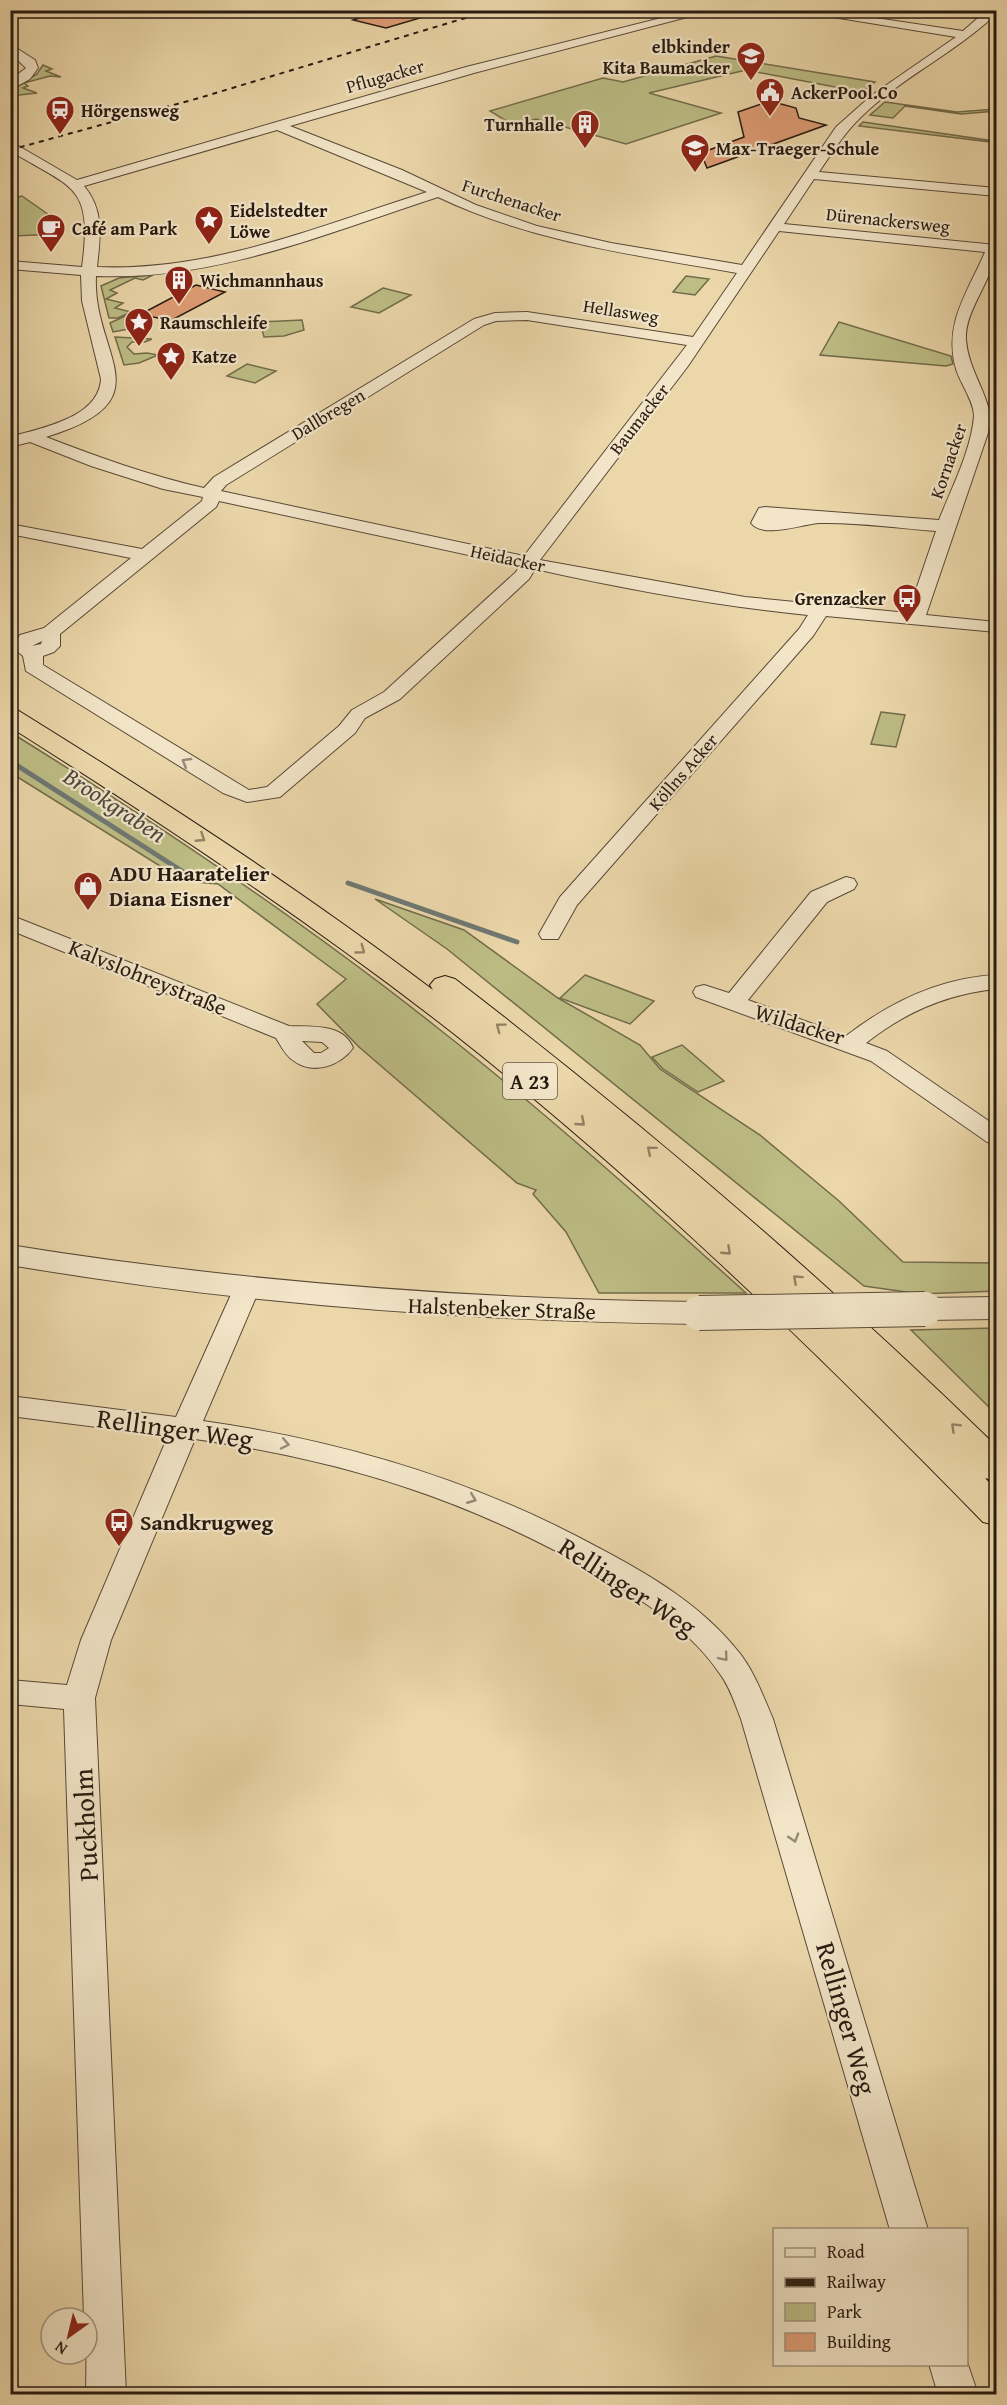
<svg xmlns="http://www.w3.org/2000/svg" width="1007" height="2405" font-family="'Gentium Book Plus',serif">
<style>
.green{fill:#bdbd85;stroke:#726c4b;stroke-width:1.5}
.lines{fill:none;stroke-linecap:round;stroke-linejoin:round}
.stream{stroke:#6f7873;stroke-width:5}
.building{fill:#e09e76;stroke:#281a11;stroke-width:1.5}
.minor-casing{stroke:#594937;stroke-width:2}
.tertiary-casing{stroke:#594937;stroke-width:2}
.motorway-casing{stroke:#281a11;stroke-width:2}
.minor{fill:#f2e5c8;fill-rule:evenodd}
.tertiary{fill:#f2e5c8;fill-rule:evenodd}
.motorway{fill:#ebd7aa;fill-rule:evenodd}
.rail{stroke:#281a11;stroke-width:2;stroke-dasharray:5 5;stroke-linecap:butt}
.tertiary-bridge-casing{stroke:#594937;stroke-width:36;stroke-linecap:butt}
.tertiary-bridge{stroke:#f2e5c8;stroke-width:34}
.oneway{stroke:#978a76}
.oneway2{stroke:#938265}
.labels{text-anchor:middle;dominant-baseline:central;stroke-width:4.5;stroke-linejoin:round;paint-order:stroke}
.far-poi-label{font-size:18px;font-weight:bold;fill:#281a11;stroke:#f2e5c8;text-anchor:start}
.far-street-label{font-size:18px;fill:#281a11;stroke:#f2e5c8}
.shield{fill:#f2e5c8;stroke:#655748;stroke-width:1.5}
.shield-label{font-size:21px;font-weight:bold;fill:#281a11}
.poi-label{font-size:22px;font-weight:bold;fill:#281a11;stroke:#f2e5c8;text-anchor:start}
.street-label{font-size:22px;fill:#281a11;stroke:#f2e5c8}
.water-label{font-size:24px;font-style:italic;fill:#4c4942;stroke:#f2e5c8}
.near-street-label{font-size:27px;fill:#281a11;stroke:#f2e5c8}
</style>
<rect width="100%" height="100%" fill="#ebd7aa"/>
<filter id="stains"><feTurbulence type="fractalNoise" baseFrequency=".00333" numOctaves="4"/><feColorMatrix values="0 0 0 0 .2 0 0 0 0 .09 0 0 0 0 .02 0 0 0 .5 -.17"/></filter>
<radialGradient id="worn" r=".72"><stop offset=".6" stop-color="#630" stop-opacity="0"/><stop offset="1" stop-color="#630" stop-opacity=".3"/></radialGradient>
<g class="green">
<polygon points="716,56 875,82 861,92 746,70 649,93 721,113 626,144 536,119 513,125 490,111 603,78 623,82"/>
<polygon points="43,65 52,69 46,71 61,77 50,76 24,83 28,86 23,88 37,93 11,96 11,90 37,74"/>
<polygon points="885,102 957,112 996,109 996,111 961,114 905,106 893,118 870,115"/>
<polygon points="863,122 994,141 996,164 992,164 990,142 859,126"/>
<polygon points="22,196 49,215 62,234 11,236 11,199"/>
<polygon points="153,275 143,280 135,278 110,290 117,293 106,299 123,303 115,308 131,312 118,318 109,318 101,286 119,278"/>
<polygon points="686,276 709,279 695,295 673,292"/>
<polygon points="383,288 411,295 379,313 351,307"/>
<polygon points="134,312 153,317 129,329 113,332 110,323"/>
<polygon points="302,320 304,330 284,336 264,337 260,322"/>
<polygon points="839,322 951,356 953,364 946,366 820,355"/>
<polygon points="115,337 152,339 145,342 132,342 127,347 134,354 147,353 158,355 139,363 124,365"/>
<polygon points="247,364 276,371 255,383 227,376"/>
<polygon points="881,712 905,715 896,747 871,744"/>
<path d="M10,732C158,824 302,920 439,1029C545,1112 645,1202 746,1293H599L566,1232L533,1194L536,1190L517,1183L359,1047L317,1004L346,979L218,884L184,881L11,773Z"/>
<polygon points="375,899 464,930 558,998 640,1045 660,1069 760,1135 839,1201 903,1262 996,1263 996,1291 920,1294 864,1286 447,949"/>
<polygon points="585,975 654,1001 630,1024 560,998"/>
<polygon points="682,1045 724,1081 698,1092 662,1068 652,1057"/>
<polygon points="996,1328 996,1414 911,1330"/>
</g>
<g class="lines">
<g class="stream">
<polyline points="10,761 185,873 201,877"/>
<polyline points="348,883 517,942"/>
</g>
</g>
<g class="building">
<polygon points="384,10 429,10 430,15 386,28 353,20"/>
<polygon points="770,101 796,108 799,118 826,125 707,168 701,153 744,137 738,112"/>
<polygon points="196,285 225,292 170,321 141,314"/>
</g>
<g class="lines">
<g class="minor-casing">
<g id="minor">
<path d="M693,10H714L474,73L290,126L402,170L476,205L537,226L611,243L742,265L836,127L872,95L956,37L790,10H822L963,31L987,10H996V14C955,53 902,77 861,117C844,133 832,153 819,172L996,188V196L814,179L784,224L996,245C996,278 964,309 966,340C968,366 983,386 989,410C991,417 989,426 988,433L926,615L996,622V632L826,616L813,636L577,905L558,939H542L539,934L560,897L799,629L808,615C716,606 625,589 535,569L529,579L400,699L365,718L355,733L280,797L247,802L223,793L26,671L23,656L12,647L20,635L44,628L131,558L10,534V524L142,549L202,501L203,497L163,489L91,466L30,442L10,447V437C41,428 99,418 101,379L82,301L81,275L10,269V261L82,267C93,185 74,189 10,151V141L77,180L466,67ZM277,130L427,192C319,226 212,272 97,267C100,238 105,211 84,186ZM438,197C532,242 636,255 737,273L693,337L527,312L495,313L474,319L214,477L204,488C150,476 98,457 46,437C168,400 92,356 96,276C215,281 327,233 438,197ZM779,231L985,252C968,292 943,324 956,369C960,383 974,401 974,416C971,451 952,487 939,520L765,507L759,508L751,523C763,539 803,524 819,523C857,522 897,528 936,531L908,613L745,597L540,560L688,366ZM527,320L687,345L524,556L221,491L226,485L484,325L496,321ZM219,501L519,566L516,572L384,692L352,710L339,726L267,787L249,790L43,665V656L54,652L60,646V634L216,507ZM42,641L41,644L32,646Z"/>
<polygon points="10,44 35,60 38,68 30,79 10,90 10,80 26,68 10,53"/>
<path d="M846,877L854,879L857,884L854,889L827,902L748,1000L846,1036C890,1002 940,978 996,975V989C947,994 905,1012 866,1043L887,1051L996,1126V1144L987,1142L871,1061L696,997L693,992L696,987L704,985L729,993L811,892Z"/>
<path d="M10,915L289,1026C310,1027 344,1023 353,1048C340,1066 313,1075 294,1061C286,1056 281,1046 276,1038L10,930ZM302,1041L322,1042L329,1048L321,1053H314Z"/>
<path d="M246,1281L255,1284L259,1290L203,1421C343,1441 475,1480 599,1548C650,1575 701,1605 737,1650C754,1670 763,1696 773,1719L928,2230H890L741,1719C735,1704 730,1687 720,1674C691,1630 642,1600 598,1574C465,1498 345,1461 195,1439L111,1640L95,1698L126,2394H86L87,2318H84L64,1709L10,1704V1680L67,1685L81,1640L168,1436L10,1416V1396L176,1417L233,1290L237,1284Z"/>
<polygon points="966,2359 978,2394 938,2394 929,2364 966,2364"/>
</g>
</g>
<g class="tertiary-casing">
<g id="tertiary">
<path d="M10,1245C239,1282 467,1299 699,1302L711,1305L716,1313L711,1321L699,1324C467,1321 239,1304 10,1265Z"/>
<polygon points="996,1297 996,1319 925,1320 913,1317 908,1309 913,1301 925,1298"/>
</g>
</g>
<g class="motorway-casing">
<path id="motorway" d="M10,708L19,711C161,799 300,889 433,990L430,985L435,979L445,976L455,979C645,1125 825,1279 996,1446V1481L985,1478L996,1490V1525L983,1522C815,1350 642,1182 453,1033C311,922 162,823 10,727Z"/>
</g>
<use href="#minor" class="minor"/>
<use href="#tertiary" class="tertiary"/>
<use href="#motorway" class="motorway"/>
<polyline class="rail" points="10,150 199,98 492,10"/>
<g class="tertiary-bridge-casing">
<polyline id="tertiary-bridge" points="699,1313 925,1309"/>
</g>
<use href="#tertiary-bridge" class="tertiary-bridge"/>
</g>
<defs><path id="oneway-chevron" d="M-2-3.5L2.5 0L-2 3.5" fill="none" stroke-width="1.6" stroke-linecap="round" stroke-linejoin="round" transform="scale(1.5)"/></defs>
<g class="oneway">
<use href="#oneway-chevron" transform="translate(186 762) rotate(-149)"/>
<use href="#oneway-chevron" transform="translate(285 1444) rotate(12)"/>
<use href="#oneway-chevron" transform="translate(472 1499) rotate(22)"/>
<use href="#oneway-chevron" transform="translate(724 1657) rotate(50)"/>
<use href="#oneway-chevron" transform="translate(794 1838) rotate(73)"/>
</g>
<g class="oneway2">
<use href="#oneway-chevron" transform="translate(201 838) rotate(33)"/>
<use href="#oneway-chevron" transform="translate(361 950) rotate(36)"/>
<use href="#oneway-chevron" transform="translate(500 1027) rotate(-143)"/>
<use href="#oneway-chevron" transform="translate(581 1122) rotate(41)"/>
<use href="#oneway-chevron" transform="translate(651 1150) rotate(-140)"/>
<use href="#oneway-chevron" transform="translate(727 1251) rotate(43)"/>
<use href="#oneway-chevron" transform="translate(797 1279) rotate(-138)"/>
<use href="#oneway-chevron" transform="translate(955 1427) rotate(-136)"/>
</g>
<defs>
<g id="school-pin" transform="scale(1.5)"><path d="M0 17L-7.5 6A9.5 9.5 0 1 1 7.5 6Z" fill="#8f2418" stroke="#f2e5c8"/><path d="M0-5L7-2L0 1L-7-2ZM-4 1L0 2.5L4 1V4Q0 6-4 4Z" fill="#fff"/></g>
<g id="civic-pin" transform="scale(1.5)"><path d="M0 17L-7.5 6A9.5 9.5 0 1 1 7.5 6Z" fill="#8f2418" stroke="#f2e5c8"/><path d="M-.6-6.5H3V-4.5H.6V-3L4-1V1h2V6H-6V1h2V-1L-.6-3ZM-1.2 2.5V6h2.4V2.5Z" fill="#fff"/></g>
<g id="station-pin" transform="scale(1.5)"><path d="M0 17L-7.5 6A9.5 9.5 0 1 1 7.5 6Z" fill="#8f2418" stroke="#f2e5c8"/><path d="M-3-6H3Q5-6 5-4V2Q5 4 3 4L4.5 6H3L1.5 4h-3L-3 6H-4.5L-3 4Q-5 4-5 2V-4Q-5-6-3-6ZM-3.5-4v3h7v-3ZM-3.5 1v1.5H-2V1ZM2 1v1.5H3.5V1Z" fill="#fff"/></g>
<g id="building-pin" transform="scale(1.5)"><path d="M0 17L-7.5 6A9.5 9.5 0 1 1 7.5 6Z" fill="#8f2418" stroke="#f2e5c8"/><path d="M-4-6H4V6H1V3H-1V6H-4ZM-2.5-4.3h1.7v1.8h-1.7ZM.8-4.3h1.7v1.8H.8ZM-2.5-1h1.7V.8h-1.7ZM.8-1h1.7V.8H.8Z" fill="#fff"/></g>
<g id="sight-pin" transform="scale(1.5)"><path d="M0 17L-7.5 6A9.5 9.5 0 1 1 7.5 6Z" fill="#8f2418" stroke="#f2e5c8"/><path d="M0-6L1.8-2.2L6-1.7L2.9 1.2L3.7 5.4L0 3.3L-3.7 5.4L-2.9 1.2L-6-1.7L-1.8-2.2Z" fill="#fff"/></g>
<g id="cafe-pin" transform="scale(1.5)"><path d="M0 17L-7.5 6A9.5 9.5 0 1 1 7.5 6Z" fill="#8f2418" stroke="#f2e5c8"/><path d="M-5.5-4.5H6V0H3Q3 3.5 0 3.5H-2.5Q-5.5 3.5-5.5 0ZM3-3.2v2h1.7v-2ZM-6 4.5H4V6H-6Z" fill="#fff"/></g>
<g id="bus-pin" transform="scale(1.5)"><path d="M0 17L-7.5 6A9.5 9.5 0 1 1 7.5 6Z" fill="#8f2418" stroke="#f2e5c8"/><path d="M-5-6H5V4H4V6H2V4H-2V6H-4V4H-5ZM-3.5-4V0h7V-4ZM-3.5 1.2v1.5H-2V1.2ZM2 1.2v1.5H3.5V1.2Z" fill="#fff"/></g>
<g id="shop-pin" transform="scale(1.5)"><path d="M0 17L-7.5 6A9.5 9.5 0 1 1 7.5 6Z" fill="#8f2418" stroke="#f2e5c8"/><path d="M-5-2.5h2.3a2.7 3.5 0 0 1 5.4 0H5L5.5 6h-11ZM-1.5-2.5h3a1.5 2.3 0 0 0-3 0Z" fill="#fff"/></g>
</defs>
<g fill-rule="evenodd">
<use href="#school-pin" x="751" y="56"/>
<use href="#civic-pin" x="770" y="92"/>
<use href="#station-pin" x="60" y="110"/>
<use href="#building-pin" x="585" y="124"/>
<use href="#school-pin" x="695" y="148"/>
<use href="#sight-pin" x="209" y="220"/>
<use href="#cafe-pin" x="51" y="228"/>
<use href="#building-pin" x="179" y="280"/>
<use href="#sight-pin" x="139" y="322"/>
<use href="#sight-pin" x="171" y="356"/>
<use href="#bus-pin" x="907" y="598"/>
<use href="#shop-pin" x="88" y="886"/>
<use href="#bus-pin" x="119" y="1522"/>
</g>
<g class="labels">
<g class="far-poi-label">
<text x="730" y="46" text-anchor="end">elbkinder<tspan x="730" dy="21">Kita Baumacker</tspan></text>
<text x="791" y="92">AckerPool.Co</text>
<text x="81" y="110">Hörgensweg</text>
<text x="564" y="124" text-anchor="end">Turnhalle</text>
<text x="716" y="148">Max-Traeger-Schule</text>
<text x="230" y="210">Eidelstedter<tspan x="230" dy="21">Löwe</tspan></text>
<text x="72" y="228">Café am Park</text>
<text x="200" y="280">Wichmannhaus</text>
<text x="160" y="322">Raumschleife</text>
<text x="192" y="356">Katze</text>
<text x="886" y="598" text-anchor="end">Grenzacker</text>
</g>
<g class="far-street-label">
<text transform="translate(385 76) rotate(-16)">Pflugacker</text>
<text transform="translate(512 200) rotate(18)">Furchenacker</text>
<text transform="translate(888 220) rotate(6)">Dürenackersweg</text>
<text transform="translate(621 311) rotate(9)">Hellasweg</text>
<text transform="translate(328 414) rotate(-31)">Dallbregen</text>
<text transform="translate(639 419) rotate(-52)">Baumacker</text>
<text transform="translate(948 461) rotate(-71)">Kornacker</text>
<text transform="translate(508 558) rotate(12)">Heidacker</text>
<text transform="translate(683 772) rotate(-49)">Köllns Acker</text>
</g>
<rect class="shield" x="503" y="1063" width="54" height="36" rx="4.5"/>
<g class="shield-label">
<text x="530" y="1081">A 23</text>
</g>
<g class="poi-label">
<text x="109" y="873">ADU Haaratelier<tspan x="109" dy="25">Diana Eisner</tspan></text>
<text x="140" y="1522">Sandkrugweg</text>
</g>
<g class="street-label">
<text transform="translate(148 977) rotate(22)">Kalvslohreystraße</text>
<text transform="translate(800 1024) rotate(17)">Wildacker</text>
<text transform="translate(502 1308) rotate(2)">Halstenbeker Straße</text>
</g>
<g class="water-label">
<text transform="translate(115 805) rotate(33)">Brookgraben</text>
</g>
<g class="near-street-label">
<text transform="translate(175 1428) rotate(8)">Rellinger Weg</text>
<text transform="translate(628 1586) rotate(33)">Rellinger Weg</text>
<text transform="translate(85 1825) rotate(-93)">Puckholm</text>
<text transform="translate(847 2018) rotate(74)">Rellinger Weg</text>
</g>
</g>
<rect width="1007" height="2405" fill="none" stroke="#ebd7aa" stroke-width="36"/>
<rect x="12" y="12" width="983" height="2381" fill="none" stroke="#281a11" stroke-width="3"/>
<rect x="18" y="18" width="971" height="2369" fill="none" stroke="#281a11" stroke-width="1.5"/>
<rect x="773" y="2228" width="195" height="138" fill="#f2e5c8" stroke="#a1947f" stroke-width="1.5"/>
<rect x="785" y="2248" width="30" height="9" fill="#f2e5c8" stroke="#a1947f" stroke-width="1.5"/>
<text x="827" y="2258" font-size="18" fill="#281a11">Road</text>
<rect x="785" y="2278" width="30" height="9" fill="#281a11" stroke="#a1947f" stroke-width="1.5"/>
<text x="827" y="2288" font-size="18" fill="#281a11">Railway</text>
<rect x="785" y="2303" width="30" height="18" fill="#bdbd85" stroke="#a1947f" stroke-width="1.5"/>
<text x="827" y="2318" font-size="18" fill="#281a11">Park</text>
<rect x="785" y="2333" width="30" height="18" fill="#e09e76" stroke="#a1947f" stroke-width="1.5"/>
<text x="827" y="2348" font-size="18" fill="#281a11">Building</text>
<g transform="translate(69 2336) rotate(214)"><circle r="28" fill="#f2e5c8" stroke="#a1947f" stroke-width="1.5"/>
<path d="M0-4.5L10 22L0 15L-10 22Z" fill="#8f2418"/>
<text y="-9" font-size="16" font-weight="bold" text-anchor="middle" fill="#281a11">N</text>
</g>
<rect width="100%" height="100%" filter="url(#stains)"/>
<rect width="100%" height="100%" fill="url(#worn)"/>
</svg>
